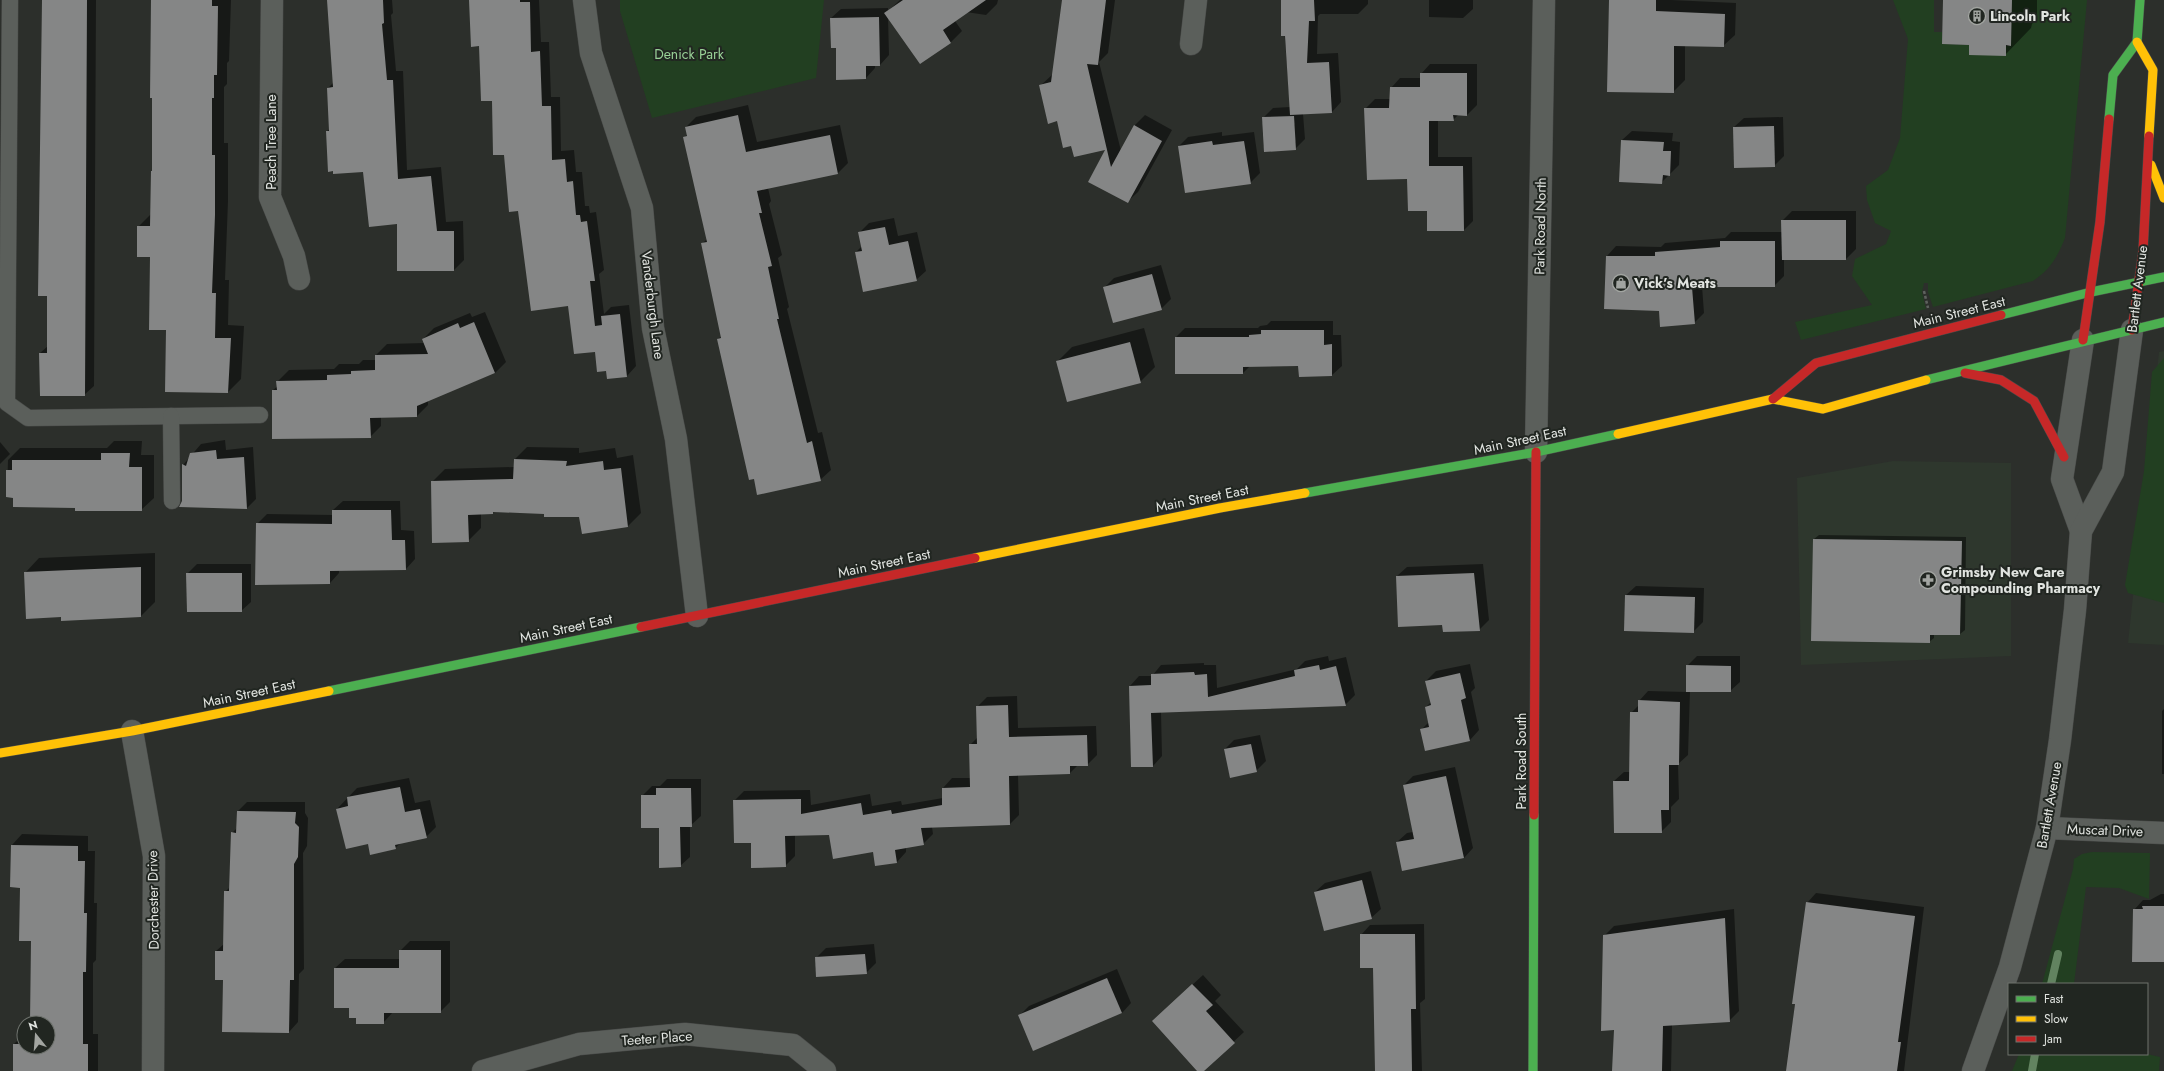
<svg xmlns="http://www.w3.org/2000/svg" width="2164" height="1071" font-family="Jost,sans-serif">
<style>
.built{fill:#2e372d}
.green{fill:#223f21}
.shadow{fill:#0007}
.lines{fill:none;stroke-linecap:round;stroke-linejoin:round}
.stream{stroke:#628360;stroke-width:8}
.building{fill:#858686}
.lane-casing{stroke:#494b49;stroke-width:17}
.street-casing{stroke:#494b49;stroke-width:23}
.fast-casing{stroke:#494b49;stroke-width:10}
.slow-casing{stroke:#494b49;stroke-width:10}
.jam-casing{stroke:#494b49;stroke-width:10}
.path{stroke:#5e625e;stroke-width:2.5;stroke-dasharray:3 2;stroke-linecap:butt}
.lane{stroke:#5b5f5b;stroke-width:16}
.street{stroke:#5b5f5b;stroke-width:22}
.fast{stroke:#4caf50;stroke-width:9}
.slow{stroke:#ffc107;stroke-width:9}
.jam{stroke:#c62828;stroke-width:9}
.labels{text-anchor:middle;dominant-baseline:central;stroke-width:4;stroke-linejoin:round;paint-order:stroke}
.poi-label{font-size:14px;font-weight:bold;fill:#e1e4e0;stroke:#212621;text-anchor:start}
.park-label{font-size:14px;fill:#98d096;stroke:#212621}
.street-label{font-size:14px;fill:#e1e4e0;stroke:#212621}
</style>
<rect width="100%" height="100%" fill="#2c2f2b"/>
<g class="built">
<polygon points="2164,351 2164,645 2128,643 2159,352"/>
<polygon points="1893,461 2011,463 2011,656 1801,665 1797,478"/>
</g>
<g class="green">
<polygon points="620,0 824,0 816,78 652,118 620,11"/>
<path d="M1893,0H1934V32H1942V44L2011,46L2012,0H2087L2065,238C2058,256 2050,270 2033,281L1933,307L1928,292V283H1924L1922,292L1926,309L1801,340L1795,322L1872,305L1852,276L1855,259L1886,244L1891,231L1875,223L1867,200L1866,186L1888,170L1900,138L1908,39Z"/>
<polygon points="2164,358 2164,603 2128,593 2125,585 2144,471 2152,372"/>
<polygon points="2092,852 2150,853 2149,899 2119,888 2086,887 2074,984 2042,984 2073,869 2074,859 2082,854"/>
<polygon points="2019,1054 2147,1054 2160,1057 2159,1071 2012,1071"/>
</g>
<g class="shadow">
<polygon points="42,0 96,0 94,386 84,395 40,353 48,346"/>
<polygon points="152,0 231,0 229,61 227,63 227,84 224,87 224,143 228,143 228,201 225,280 229,280 228,325 244,326 241,379 228,392 167,329 151,256 138,227 151,214 152,171 153,170"/>
<polygon points="328,0 392,0 393,13 391,15 396,71 403,71 407,170 441,167 446,222 463,221 464,260 454,270 398,270 398,223 364,171 327,131 330,129 328,88 334,82"/>
<polygon points="470,0 539,0 541,42 549,42 551,97 560,97 561,151 574,150 576,172 582,172 585,206 589,206 590,213 596,212 604,270 599,274 604,314 611,307 629,305 636,366 627,376 607,369 569,305 519,210"/>
<polygon points="900,0 998,0 997,4 986,15 966,12 955,21 962,31 951,42 920,63 888,17 889,55 880,65 875,65 875,68 866,78 837,47 831,18 841,9 888,8 888,11"/>
<polygon points="1063,0 1115,0 1108,53 1099,62 1121,151 1134,126 1145,115 1172,130 1138,192 1127,202 1089,181 1107,148 1075,156 1072,145 1040,86 1053,74"/>
<polygon points="1282,0 1368,0 1368,4 1358,14 1320,14 1318,16 1317,54 1338,53 1341,102 1332,112 1303,114 1305,139 1295,149 1263,118 1273,108 1290,107"/>
<polygon points="1429,0 1473,0 1473,9 1463,18 1429,17"/>
<polygon points="1609,0 1671,0 1736,3 1735,35 1723,46 1685,45 1685,80 1673,92"/>
<polygon points="1944,0 2037,0 2037,18 2032,24 2031,28 2005,55 1970,44"/>
<polygon points="1430,64 1477,64 1477,105 1467,115 1459,114 1453,120 1438,120 1438,157 1472,157 1473,221 1464,230 1428,210 1365,109 1375,99 1390,99 1391,88 1400,78 1421,78 1421,74"/>
<polygon points="748,105 757,142 840,125 848,163 838,173 768,188 771,201 769,204 782,255 778,258 789,307 787,309 818,433 822,432 831,470 820,480 718,339 722,336 703,243 707,239 684,138 688,134 686,127 696,117"/>
<polygon points="1783,117 1784,156 1774,166 1734,127 1744,118"/>
<polygon points="1632,131 1673,133 1672,141 1680,142 1679,165 1661,183 1622,140"/>
<polygon points="1222,132 1222,136 1254,132 1260,173 1250,183 1179,146 1188,137"/>
<polygon points="1792,211 1856,211 1856,249 1846,259 1784,259 1784,276 1774,286 1702,286 1704,313 1694,323 1660,310 1607,256 1616,246 1661,247 1665,243 1725,238 1731,232 1782,232 1782,221"/>
<polygon points="894,218 898,236 917,232 926,271 916,280 856,252 862,246 859,233 869,223"/>
<polygon points="1161,265 1171,299 1161,309 1104,288 1114,278"/>
<polygon points="485,312 506,362 495,373 428,400 428,405 417,416 381,417 381,426 370,437 273,390 278,386 278,381 289,370 334,369 339,364 359,364 363,360 376,360 376,355 387,344 425,343 423,339 434,328 470,313 472,317"/>
<polygon points="1271,321 1333,321 1333,335 1341,335 1342,366 1332,375 1299,365 1250,366 1243,373 1176,337 1185,328 1258,328 1260,326 1267,325"/>
<polygon points="1144,328 1155,367 1140,382 1057,362 1072,347"/>
<polygon points="225,440 226,450 253,447 256,499 247,508 183,465 201,444"/>
<polygon points="114,441 142,441 141,455 154,455 154,498 141,510 76,507 7,496 8,460 20,448 107,448"/>
<polygon points="0,442 10,454 0,464"/>
<polygon points="527,447 579,448 579,453 615,448 617,458 633,455 641,513 628,526 580,516 545,513 495,512 481,513 481,528 468,541 432,482 445,469 514,467 514,460"/>
<polygon points="343,501 400,501 401,530 414,531 415,559 406,569 339,570 339,573 330,583 257,524 267,514 333,515 333,510"/>
<polygon points="1819,535 1966,537 1965,630 1960,634 1934,634 1934,638 1929,642 1814,539"/>
<polygon points="155,553 155,602 141,616 25,573 39,558"/>
<polygon points="197,564 251,564 251,602 241,611 187,574"/>
<polygon points="1483,564 1489,620 1479,630 1443,624 1397,576 1407,567"/>
<polygon points="1636,586 1704,588 1703,622 1693,632 1626,595"/>
<polygon points="1328,656 1329,661 1346,657 1355,695 1345,705 1161,712 1162,756 1153,766 1130,686 1139,676 1152,676 1161,665 1204,663 1204,665 1216,665 1217,688 1297,669 1305,661"/>
<polygon points="1697,656 1740,656 1740,682 1730,691 1690,691 1688,755 1678,764 1679,799 1671,807 1671,822 1661,832 1614,781 1624,772 1630,772 1631,713 1639,705 1639,701 1648,691 1687,692 1687,666"/>
<polygon points="1470,664 1475,688 1471,692 1479,730 1470,740 1426,750 1421,730 1429,722 1426,707 1431,702 1426,681 1436,671"/>
<polygon points="1017,696 1018,728 1096,726 1097,755 1087,765 1078,765 1070,773 1018,775 1019,815 1010,824 932,827 933,834 923,844 906,847 906,852 897,862 876,865 873,851 829,834 795,835 795,856 785,866 752,842 734,801 744,791 810,790 811,805 870,794 872,806 901,801 902,805 943,798 943,788 952,778 971,778 970,745 978,737 977,707 987,697"/>
<polygon points="2164,709 2164,774 2162,774 2162,711"/>
<polygon points="1260,735 1266,761 1256,771 1225,749 1234,740"/>
<polygon points="1455,767 1473,848 1464,858 1397,842 1407,833 1413,832 1404,785 1413,776"/>
<polygon points="409,778 415,803 430,800 436,827 426,837 401,843 395,848 369,843 337,809 357,788"/>
<polygon points="667,779 701,779 701,816 690,826 690,857 680,866 642,796 652,786 660,786"/>
<polygon points="247,802 305,802 305,813 308,818 307,846 303,853 304,969 299,974 298,1022 289,1032 224,979 216,951 224,944 225,892 230,887 232,833 237,828 238,811"/>
<polygon points="22,834 88,836 88,851 95,851 94,903 97,903 96,960 93,963 93,1034 98,1034 98,1071 14,1071 14,1044 24,1034 24,1047 48,1047 48,1023 32,1023 32,940 21,887 11,886 12,845"/>
<polygon points="1371,871 1381,909 1371,918 1315,892 1325,883"/>
<polygon points="1816,893 1924,907 1904,1071 1787,1071 1807,903"/>
<polygon points="2161,894 2164,894 2164,962 2134,910 2143,900 2150,900"/>
<polygon points="1734,909 1739,1011 1729,1021 1672,1025 1671,1071 1613,1071 1615,1029 1604,936 1614,926"/>
<polygon points="1424,924 1425,999 1420,1003 1422,1071 1376,1071 1374,966 1361,935 1370,925"/>
<polygon points="410,941 450,941 450,1002 440,1012 393,1012 383,1023 357,1017 350,1007 335,968 345,959 400,959 400,951"/>
<polygon points="874,944 876,963 866,973 816,958 826,948"/>
<polygon points="1117,969 1131,1003 1122,1013 1019,1016 1029,1006"/>
<polygon points="1203,975 1221,995 1215,1001 1244,1032 1202,1071 1199,1071 1163,1012"/>
</g>
<g class="lines">
<g class="stream">
<polyline points="2051,984 2058,954"/>
<polyline points="2032,1071 2035,1054"/>
</g>
</g>
<g class="building">
<polygon points="42,0 87,0 85,396 40,396 39,353 47,353 47,296 38,296"/>
<polygon points="151,0 212,0 212,6 218,6 217,75 214,75 214,98 212,98 212,155 215,155 215,215 212,293 216,293 215,338 231,338 228,393 165,392 166,330 149,330 150,257 137,257 137,226 150,226 151,171 152,171 152,98 150,98"/>
<polygon points="327,0 383,0 384,23 382,24 387,80 393,80 398,179 431,176 437,231 454,231 454,271 397,271 397,224 369,227 363,172 333,174 333,171 328,172 326,131 329,131 327,88 333,87"/>
<polygon points="469,0 520,0 520,2 530,2 531,52 540,51 542,106 551,106 552,160 565,159 567,182 573,181 576,215 580,215 581,222 587,221 595,281 590,281 595,326 602,325 601,316 620,314 627,377 607,379 606,371 597,372 595,352 574,354 568,306 531,311 518,211 509,212 504,155 493,155 492,101 481,101 479,46 471,47"/>
<polygon points="903,0 986,0 943,30 951,43 920,64 884,13"/>
<polygon points="1062,0 1106,0 1098,65 1087,64 1111,167 1134,125 1162,141 1128,203 1088,182 1105,150 1074,157 1071,146 1063,148 1057,121 1048,124 1039,85 1051,82"/>
<polygon points="1281,0 1314,0 1315,21 1309,21 1307,63 1329,62 1332,113 1290,115 1285,36 1281,36"/>
<polygon points="1609,0 1656,0 1656,11 1725,14 1724,47 1674,46 1674,93 1607,92"/>
<polygon points="1943,0 2012,0 2011,46 2006,45 2006,56 1969,55 1969,45 1942,44"/>
<polygon points="879,17 880,66 866,66 866,79 836,80 836,48 831,48 830,18"/>
<polygon points="1420,73 1467,73 1467,116 1453,115 1454,121 1429,121 1429,166 1463,166 1464,231 1427,231 1427,211 1408,211 1407,179 1367,180 1364,108 1389,108 1390,87 1420,87"/>
<polygon points="738,115 746,152 830,135 838,174 757,191 762,213 759,213 772,266 768,267 779,319 777,319 807,443 812,441 821,481 757,495 754,479 749,480 717,339 721,338 701,243 707,242 683,137 687,136 685,127"/>
<polygon points="1294,116 1296,150 1264,152 1262,117"/>
<polygon points="1774,126 1775,167 1734,168 1733,127"/>
<polygon points="1621,140 1664,142 1663,151 1671,151 1670,176 1663,175 1662,184 1619,182"/>
<polygon points="1212,141 1213,145 1244,141 1251,184 1185,193 1178,146"/>
<polygon points="1781,220 1846,220 1846,260 1782,260"/>
<polygon points="885,227 889,245 908,241 917,281 863,292 855,252 862,251 858,232"/>
<polygon points="1720,241 1775,241 1775,287 1692,287 1695,324 1660,327 1659,311 1604,309 1606,256 1655,256 1655,252 1720,247"/>
<polygon points="1152,274 1162,310 1113,323 1103,287"/>
<polygon points="474,322 495,373 417,406 417,417 370,418 371,438 272,439 272,390 277,390 276,381 327,380 327,375 351,374 351,371 375,370 375,355 428,354 422,339 458,323 460,328"/>
<polygon points="1261,330 1324,330 1324,345 1332,344 1332,376 1299,377 1298,366 1243,367 1243,374 1175,374 1175,337 1249,337 1249,335 1261,334"/>
<polygon points="1130,342 1141,383 1067,402 1056,361"/>
<polygon points="216,450 217,459 244,457 247,509 179,507 182,501 182,464 186,466 190,453"/>
<polygon points="101,453 130,453 129,467 142,467 142,511 75,511 75,508 13,507 13,498 6,497 6,470 12,470 12,460 101,460"/>
<polygon points="514,459 567,461 566,466 603,461 604,470 621,468 628,527 582,534 579,517 544,517 544,514 493,512 493,514 468,515 469,542 432,543 431,481 513,479"/>
<polygon points="332,510 391,510 392,540 405,540 406,570 330,571 330,584 255,585 256,523 332,524"/>
<polygon points="1813,539 1962,541 1960,635 1930,635 1930,643 1811,641"/>
<polygon points="141,567 141,617 61,621 61,617 26,619 24,572"/>
<polygon points="186,573 242,573 242,612 187,612"/>
<polygon points="1474,573 1480,631 1443,632 1442,625 1398,627 1396,576"/>
<polygon points="1625,595 1695,597 1694,633 1624,631"/>
<polygon points="1319,665 1320,670 1336,666 1346,706 1151,713 1153,767 1131,767 1129,686 1151,685 1151,674 1194,672 1195,675 1207,674 1208,697 1295,676 1294,670"/>
<polygon points="1686,665 1731,666 1731,692 1686,692"/>
<polygon points="1460,673 1466,698 1461,700 1470,741 1425,751 1420,729 1429,727 1425,707 1431,705 1425,681"/>
<polygon points="1638,700 1680,702 1679,765 1669,765 1669,810 1661,810 1662,833 1614,833 1613,781 1629,781 1630,712 1638,712"/>
<polygon points="1008,705 1009,737 1087,735 1088,766 1070,766 1070,774 1009,776 1010,825 921,828 924,845 895,850 897,863 875,866 873,852 833,859 829,835 785,836 786,867 751,868 751,843 734,843 733,800 801,799 801,814 861,803 863,815 891,810 892,814 942,805 942,788 970,787 969,744 977,744 976,706"/>
<polygon points="1251,744 1257,772 1230,778 1224,749"/>
<polygon points="1446,776 1464,858 1402,871 1396,842 1414,839 1403,785"/>
<polygon points="400,787 405,812 420,809 427,838 395,845 396,849 370,855 368,844 346,849 336,809 348,806 347,797"/>
<polygon points="656,788 691,788 692,827 680,827 681,867 659,868 659,828 641,828 641,795 656,795"/>
<polygon points="237,811 296,812 295,823 299,827 298,857 294,864 294,980 290,980 289,1033 222,1032 223,980 215,980 215,951 223,951 224,891 229,891 231,832 236,833"/>
<polygon points="11,845 78,846 78,861 85,861 84,913 87,913 86,972 83,972 83,1044 88,1044 88,1071 13,1071 13,1044 24,1044 24,1047 48,1047 48,1023 30,1023 31,941 19,941 20,888 10,887"/>
<polygon points="1362,880 1372,919 1324,931 1314,892"/>
<polygon points="1806,902 1915,916 1898,1042 1901,1042 1897,1071 1786,1071 1795,1004 1792,1004"/>
<polygon points="2142,906 2164,906 2164,962 2132,962 2133,909 2143,909"/>
<polygon points="1725,918 1730,1022 1663,1026 1662,1071 1612,1071 1614,1030 1601,1031 1603,935"/>
<polygon points="1360,934 1415,934 1416,1009 1411,1009 1412,1071 1375,1071 1373,968 1360,968"/>
<polygon points="399,950 441,950 441,1013 384,1013 384,1024 356,1024 356,1018 349,1018 349,1008 334,1008 334,968 399,968"/>
<polygon points="865,954 867,974 816,977 815,957"/>
<polygon points="1107,978 1122,1013 1033,1051 1018,1015"/>
<polygon points="1192,984 1213,1005 1206,1011 1235,1043 1204,1071 1197,1071 1152,1021"/>
</g>
<g class="lines">
<g class="lane-casing">
<g id="lane">
<polyline points="10,0 7,403 28,418 260,415"/>
<polyline points="171,416 172,501"/>
</g>
</g>
<g class="street-casing">
<g id="street">
<polyline points="272,0 270,197 294,256 299,279"/>
<polyline points="584,0 591,53 642,208 653,328 676,439 697,616"/>
<polyline points="1191,44 1196,0"/>
<polyline points="1536,452 1544,0"/>
<polyline points="2081,531 2062,479 2083,340"/>
<polyline points="132,731 154,856 153,1071"/>
<polyline points="2047,828 2164,833"/>
<polyline points="483,1071 579,1044 685,1034 793,1045 825,1071"/>
<polyline points="1973,1071 2010,967 2047,828 2060,740 2075,610 2081,531 2113,472 2132,330"/>
</g>
</g>
<g class="fast-casing">
<g id="fast">
<polyline points="2109,119 2113,75 2137,42 2140,0"/>
<polyline points="2001,315 2091,292 2164,277"/>
<polyline points="1926,380 2164,322"/>
<polyline points="1305,493 1536,452 1618,434"/>
<polyline points="329,691 641,627"/>
<polyline points="1533,1071 1534,815"/>
</g>
</g>
<g class="slow-casing">
<g id="slow">
<polyline points="2137,42 2153,70 2149,136"/>
<polyline points="2151,165 2164,198"/>
<polyline points="1618,434 1773,399 1823,409 1926,380"/>
<polyline points="975,558 1220,508 1305,493"/>
<polyline points="0,753 132,731 329,691"/>
</g>
</g>
<g class="jam-casing">
<g id="jam">
<polyline points="2132,330 2143,251 2149,136"/>
<polyline points="2083,340 2100,222 2109,119"/>
<polyline points="1965,373 2001,380 2034,401 2064,457"/>
<polyline points="1773,399 1816,363 2001,315"/>
<polyline points="641,627 975,558"/>
<polyline points="1534,815 1536,452"/>
</g>
</g>
<polyline class="path" points="1924,291 1928,308"/>
<use href="#lane" class="lane"/>
<use href="#street" class="street"/>
<use href="#fast" class="fast"/>
<use href="#slow" class="slow"/>
<use href="#jam" class="jam"/>
</g>
<defs>
<g id="building-ring" transform="scale(0.9)"><circle r="9.5" fill="#212621" stroke="#a2a5a1" stroke-width="1.5"/><path d="M-4-6H4V6H1V3H-1V6H-4ZM-2.5-4.3h1.7v1.8h-1.7ZM.8-4.3h1.7v1.8H.8ZM-2.5-1h1.7V.8h-1.7ZM.8-1h1.7V.8H.8Z" fill="#a2a5a1"/></g>
<g id="shop-ring" transform="scale(0.9)"><circle r="9.5" fill="#212621" stroke="#a2a5a1" stroke-width="1.5"/><path d="M-5-2.5h2.3a2.7 3.5 0 0 1 5.4 0H5L5.5 6h-11ZM-1.5-2.5h3a1.5 2.3 0 0 0-3 0Z" fill="#a2a5a1"/></g>
<g id="pharmacy-ring" transform="scale(0.9)"><circle r="9.5" fill="#212621" stroke="#a2a5a1" stroke-width="1.5"/><path d="M-2-6h4v4h4v4h-4v4h-4v-4h-4v-4h4Z" fill="#a2a5a1"/></g>
</defs>
<g fill-rule="evenodd">
<use href="#building-ring" x="1977" y="16"/>
<use href="#shop-ring" x="1621" y="283"/>
<use href="#pharmacy-ring" x="1928" y="580"/>
</g>
<g class="labels">
<g class="poi-label">
<text x="1990" y="16">Lincoln Park</text>
<text x="1634" y="283">Vick’s Meats</text>
<text x="1941" y="572">Grimsby New Care<tspan x="1941" dy="16">Compounding Pharmacy</tspan></text>
</g>
<g class="park-label">
<text x="689" y="54">Denick Park</text>
</g>
<g class="street-label">
<text transform="translate(271 142) rotate(-90)">Peach Tree Lane</text>
<text transform="translate(1540 226) rotate(-89)">Park Road North</text>
<text transform="translate(2137 289) rotate(-83)">Bartlett Avenue</text>
<text transform="translate(653 305) rotate(83)">Vanderburgh Lane</text>
<text transform="translate(1959 312) rotate(-14)">Main Street East</text>
<text transform="translate(1520 440) rotate(-12)">Main Street East</text>
<text transform="translate(1202 498) rotate(-11)">Main Street East</text>
<text transform="translate(884 563) rotate(-12)">Main Street East</text>
<text transform="translate(566 628) rotate(-12)">Main Street East</text>
<text transform="translate(249 693) rotate(-12)">Main Street East</text>
<text transform="translate(1521 761) rotate(-90)">Park Road South</text>
<text transform="translate(2049 805) rotate(-80)">Bartlett Avenue</text>
<text transform="translate(2105 830) rotate(2)">Muscat Drive</text>
<text transform="translate(153 900) rotate(-91)">Dorchester Drive</text>
<text transform="translate(657 1038) rotate(-4)">Teeter Place</text>
</g>
</g>
<rect x="2008" y="983" width="140" height="72" fill="#212621" stroke="#6e726d"/>
<rect x="2016" y="996" width="20" height="6" fill="#4caf50" stroke="#6e726d"/>
<text x="2044" y="1003" font-size="12" fill="#e1e4e0">Fast</text>
<rect x="2016" y="1016" width="20" height="6" fill="#ffc107" stroke="#6e726d"/>
<text x="2044" y="1023" font-size="12" fill="#e1e4e0">Slow</text>
<rect x="2016" y="1036" width="20" height="6" fill="#c62828" stroke="#6e726d"/>
<text x="2044" y="1043" font-size="12" fill="#e1e4e0">Jam</text>
<g transform="translate(36 1035) rotate(343)"><circle r="19" fill="#212621" stroke="#6e726d"/>
<path d="M0-3L7 15L0 10L-7 15Z" fill="#a2a5a1"/>
<text y="-6" font-size="11" font-weight="bold" text-anchor="middle" fill="#e1e4e0">N</text>
</g>
</svg>
